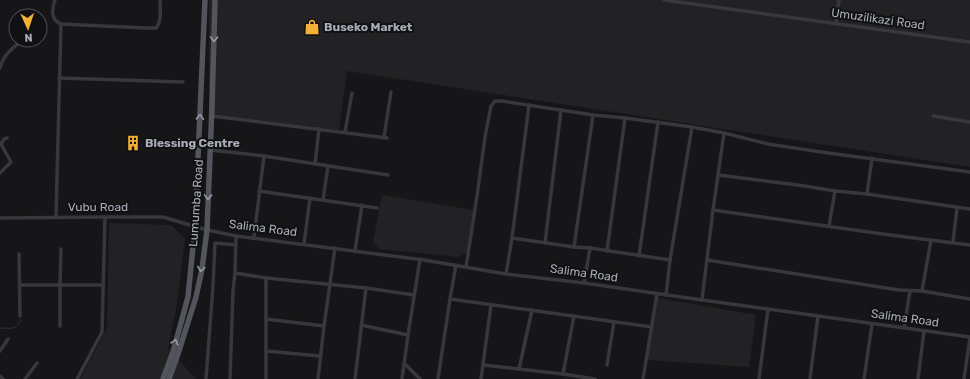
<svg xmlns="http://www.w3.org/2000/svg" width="970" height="379" font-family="Rubik,sans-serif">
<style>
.built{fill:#222225}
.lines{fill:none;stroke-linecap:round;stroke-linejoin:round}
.stream{stroke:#2c353c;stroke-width:1}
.street{stroke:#37383d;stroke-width:3.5}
.primary{stroke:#53555c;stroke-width:5.5}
.oneway{stroke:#979ba6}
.labels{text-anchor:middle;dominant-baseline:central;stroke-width:4;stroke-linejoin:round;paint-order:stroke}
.street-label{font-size:12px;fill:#a8adb8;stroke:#111113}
.poi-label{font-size:12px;font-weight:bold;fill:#a8adb8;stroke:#111113;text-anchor:start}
</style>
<rect width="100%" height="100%" fill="#161618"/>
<g class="built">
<polygon points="209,0 970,0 970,167 347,71 339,130 230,117 209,118"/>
<polygon points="382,195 473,210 467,252 459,257 379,249 373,242"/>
<polygon points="109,223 171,225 185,239 177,304 168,348 196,379 80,379 107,328"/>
<polygon points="658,298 756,315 749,367 647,360"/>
</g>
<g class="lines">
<path class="stream" d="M0,328C12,328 16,331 21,319"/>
<g class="street">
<path d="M55,0C52,8 50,20 61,24L146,28H156C162,21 160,9 160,0"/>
<polyline points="664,0 970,42"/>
<polyline points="836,23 839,0"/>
<path d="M0,68C3,55 12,49 22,40"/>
<polyline points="59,78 183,82"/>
<polyline points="212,116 387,138"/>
<polyline points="933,116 970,122"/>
<polyline points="345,132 352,93"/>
<polyline points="384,137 391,92"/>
<polyline points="210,150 264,156 388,175"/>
<polyline points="315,164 319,129"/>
<polyline points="0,173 11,162 1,144 4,139 7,138"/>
<polyline points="718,175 805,186 835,191 867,194 970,209"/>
<polyline points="259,191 377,208"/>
<polyline points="867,194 872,158"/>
<polyline points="323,200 328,166"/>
<polyline points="713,210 890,235 970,245"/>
<polyline points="56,217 61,24"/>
<polyline points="0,218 105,217 163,217 207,230 236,236 424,260 506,274 584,283 702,300 768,309 970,337"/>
<polyline points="829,226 835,191"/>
<polyline points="254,237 264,156"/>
<polyline points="512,238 574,247 590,248 670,260"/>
<polyline points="953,242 957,208"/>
<polyline points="545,243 561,110"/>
<polyline points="304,244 310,198"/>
<polyline points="574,247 593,115"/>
<polyline points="355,251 362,205"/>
<polyline points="607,251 625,118"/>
<polyline points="19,254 20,316"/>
<polyline points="639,256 658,122"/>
<polyline points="707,260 899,290 922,291 970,299"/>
<polyline points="466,267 477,196 485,137 491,106 495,101 502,101 593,115 625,118 692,127 724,133 768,144 821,152 970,172"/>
<polyline points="235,273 266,278 366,288 414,295"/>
<polyline points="506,274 512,238 529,105"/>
<polyline points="584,283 590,248"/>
<polyline points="20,285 103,285"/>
<polyline points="922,291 931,240"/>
<polyline points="666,295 670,260 692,127"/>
<polyline points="450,299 652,327"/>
<polyline points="702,300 713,210 724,133"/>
<polyline points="266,319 324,326"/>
<polyline points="361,325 408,335"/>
<polyline points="60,326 60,285 61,249"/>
<polyline points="904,328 910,291"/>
<polyline points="0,351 8,339"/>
<polyline points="266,351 320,356"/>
<polyline points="404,363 420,379"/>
<polyline points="483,365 563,374 595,379"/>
<polyline points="607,365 614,322"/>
<polyline points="519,369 532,310"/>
<polyline points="563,374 574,316"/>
<polyline points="0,376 3,379"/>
<polyline points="25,379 37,363"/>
<polyline points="77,379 102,332 105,217"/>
<polyline points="206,379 213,286 215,243 236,245"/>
<polyline points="230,379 233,291 235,273 236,236"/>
<polyline points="266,379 266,278"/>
<polyline points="318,379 324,326 335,248"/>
<polyline points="355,379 366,288"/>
<polyline points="402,379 408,335 420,259"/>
<polyline points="438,379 450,299 456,265"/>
<polyline points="481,379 491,305"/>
<polyline points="643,379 657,294"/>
<polyline points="759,379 768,309"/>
<polyline points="810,379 818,316"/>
<polyline points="864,379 872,324"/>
<polyline points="918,379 924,331"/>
<polyline points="964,379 970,338"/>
</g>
<g class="primary">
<polyline points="163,379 173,352 188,297 195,226 205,0"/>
<polyline points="169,379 178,354 196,297 202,269 207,230 212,106 215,0"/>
</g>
</g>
<defs><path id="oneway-chevron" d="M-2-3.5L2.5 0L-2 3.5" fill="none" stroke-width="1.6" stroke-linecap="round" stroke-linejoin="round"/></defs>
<g class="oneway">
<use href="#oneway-chevron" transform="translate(214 39) rotate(92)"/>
<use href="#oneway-chevron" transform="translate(200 117) rotate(-87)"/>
<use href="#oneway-chevron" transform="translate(208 197) rotate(92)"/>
<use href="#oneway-chevron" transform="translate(201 269) rotate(99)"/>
<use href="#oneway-chevron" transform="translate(175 342) rotate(-74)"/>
</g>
<defs>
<g id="shop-bare" transform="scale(1.2)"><path d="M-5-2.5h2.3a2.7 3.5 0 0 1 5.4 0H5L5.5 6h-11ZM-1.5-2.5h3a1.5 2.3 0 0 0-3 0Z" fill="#f2b134" stroke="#111113" stroke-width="2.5" paint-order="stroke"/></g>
<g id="building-bare" transform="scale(1.2)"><path d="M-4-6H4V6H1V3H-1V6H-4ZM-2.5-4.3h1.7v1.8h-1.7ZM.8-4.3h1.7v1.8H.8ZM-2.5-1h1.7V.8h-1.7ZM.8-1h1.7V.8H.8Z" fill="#f2b134" stroke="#111113" stroke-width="2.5" paint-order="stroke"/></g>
</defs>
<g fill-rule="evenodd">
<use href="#shop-bare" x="312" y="27"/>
<use href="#building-bare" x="133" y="143"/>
</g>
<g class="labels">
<g class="street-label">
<text transform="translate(878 19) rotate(8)">Umuzilikazi Road</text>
<text transform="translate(196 203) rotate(-86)">Lumumba Road</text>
<text x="98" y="207">Vubu Road</text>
<text transform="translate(263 228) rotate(7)">Salima Road</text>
<text transform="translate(584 273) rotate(8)">Salima Road</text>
<text transform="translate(905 318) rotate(8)">Salima Road</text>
</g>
<g class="poi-label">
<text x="324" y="27">Buseko Market</text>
<text x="145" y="143">Blessing Centre</text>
</g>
</g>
<g transform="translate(28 28) rotate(177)"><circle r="19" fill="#111113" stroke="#4d4f55"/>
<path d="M0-3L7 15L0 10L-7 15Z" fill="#f2b134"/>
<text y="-6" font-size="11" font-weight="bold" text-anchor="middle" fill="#a8adb8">N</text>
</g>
</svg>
